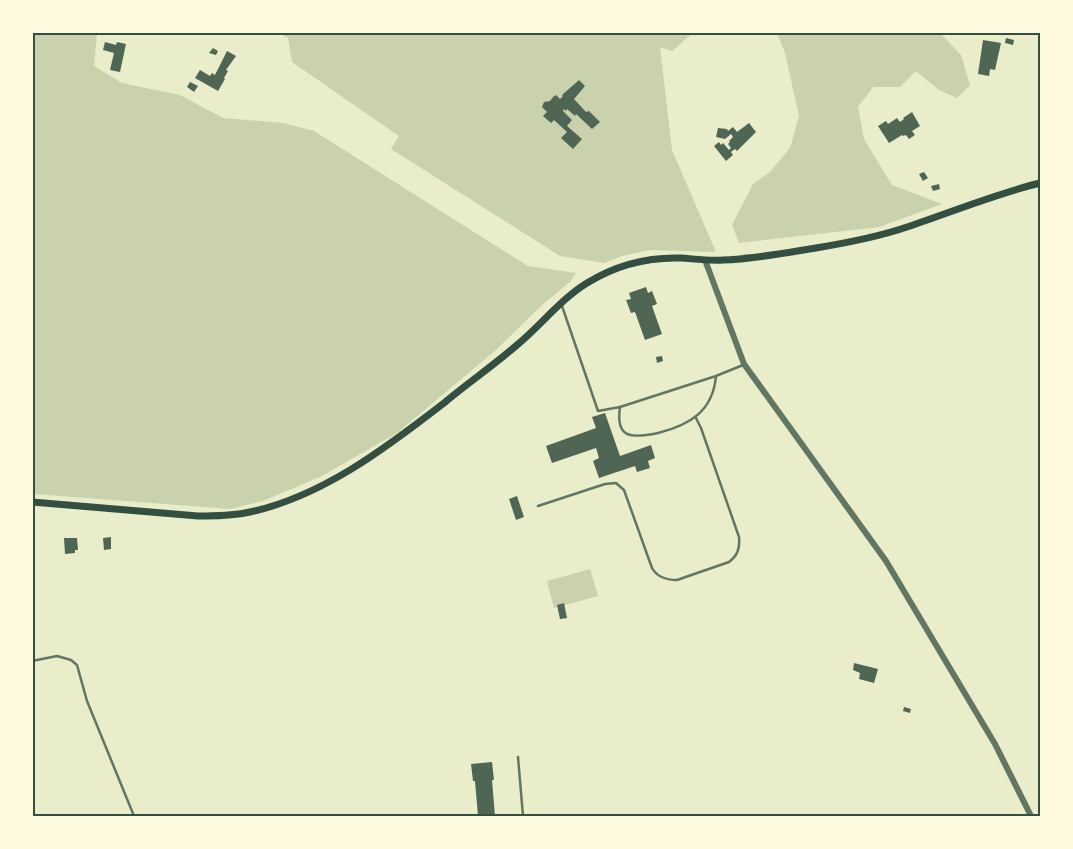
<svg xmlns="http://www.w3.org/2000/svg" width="1073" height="849" font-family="Roboto,sans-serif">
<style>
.green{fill:#cad2ad}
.building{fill:#4f6655}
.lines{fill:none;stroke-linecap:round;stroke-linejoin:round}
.service{stroke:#617663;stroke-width:2.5}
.tertiary{stroke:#617663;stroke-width:6}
.secondary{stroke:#344e41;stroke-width:7}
.neatline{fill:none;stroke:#344e41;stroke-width:2}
</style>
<rect width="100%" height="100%" fill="#e9edc9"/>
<g class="green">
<polygon points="32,33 97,33 94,66 122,83 180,95 223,118 283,123 314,131 528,266 576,273 571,281 543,304 496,350 397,433 322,476 263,501 230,509 33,494"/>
<polygon points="279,33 693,33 672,51 660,47 672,150 716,252 650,250 622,256 604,263 560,256 391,149 399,136 292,62 288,38"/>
<polygon points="777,33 940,33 961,55 970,85 957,98 939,90 916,71 900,87 873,87 858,107 864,139 892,185 942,204 879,227 739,243 732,225 753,184 770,172 790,148 799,116 785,53"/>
<polygon points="590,569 598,596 554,608 547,581"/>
</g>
<g class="building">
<polygon points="1006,38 1014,40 1013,45 1005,43"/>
<polygon points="983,40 1001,43 995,70 990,69 989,76 978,74"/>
<polygon points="105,42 116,45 117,42 126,44 120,72 110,70 114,53 103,50"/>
<polygon points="213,48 218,51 216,55 209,53"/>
<polygon points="227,51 236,56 226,70 228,71 224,78 225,79 218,91 195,78 200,70 210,76 212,73 215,75"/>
<polygon points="579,80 585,86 574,99 586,112 589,111 600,122 592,129 576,114 575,116 567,109 566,111 564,109 563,111 572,120 567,126 582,139 573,149 561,138 567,132 554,120 551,123 543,116 547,112 542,107 544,102 550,101 553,97 556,95 560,99 563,96 562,95"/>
<polygon points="190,82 198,86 194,92 187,87"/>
<polygon points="912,112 920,126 912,131 915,135 909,139 906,135 903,136 902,135 889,143 878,126 886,121 888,124 897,118 900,122 904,119 903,118"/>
<polygon points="749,123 756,132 737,151 735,149 731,152 733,155 726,161 714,146 719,142 721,145 723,143 729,150 731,148 728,144 730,142 729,141 733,137 731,134 725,139 716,137 718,128 727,129 728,131 733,127 737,132"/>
<polygon points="924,172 928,178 923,181 919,174"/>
<polygon points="939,184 940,189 933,191 931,186"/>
<polygon points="646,287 648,293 652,291 657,304 652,306 662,334 645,340 635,312 631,313 626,300 631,299 629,293"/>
<polygon points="662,356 663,361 657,363 656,357"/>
<polygon points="605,413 620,456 651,445 655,458 648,461 650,468 637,472 635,466 599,478 593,461 599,458 596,448 552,463 546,446 596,428 592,417"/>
<polygon points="517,496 524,517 516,520 509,499"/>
<polygon points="111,537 111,549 104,550 103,538"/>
<polygon points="64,538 77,538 78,550 75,550 75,553 65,554"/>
<polygon points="564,603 567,618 560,619 557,605"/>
<polygon points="854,663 878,669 874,683 859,679 860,673 853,670"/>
<polygon points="904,707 911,709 910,713 903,711"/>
<polygon points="492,762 494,780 492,780 495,816 478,816 475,781 473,781 471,764"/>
</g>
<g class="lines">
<g class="service">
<polyline points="562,306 598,411 620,407"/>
<path d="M716,376C713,411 690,425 658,433C633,438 615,440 620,407L716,376L743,365"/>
<path d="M538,506L605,484L616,483L624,490L652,568C657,577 666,580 677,580L729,562C738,555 740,548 739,537L701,428L696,418"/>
<polyline points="32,661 57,656 71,660 77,665 87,701 134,816"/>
<polyline points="518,757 523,816"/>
</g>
<polyline class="tertiary" points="705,260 744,364 886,561 995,744 1031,816"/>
<path class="secondary" d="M32,502L198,516C214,516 229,516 245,513C319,499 386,448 444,403C468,383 494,365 517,345C541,325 561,299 587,283C616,265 648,257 681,258C695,259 709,261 723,260C754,259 785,253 816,248C846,243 878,237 907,227C952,212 995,194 1040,183"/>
</g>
<rect width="1073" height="849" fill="none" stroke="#fefae0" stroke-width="68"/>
<rect x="34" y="34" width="1005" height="781" class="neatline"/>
</svg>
